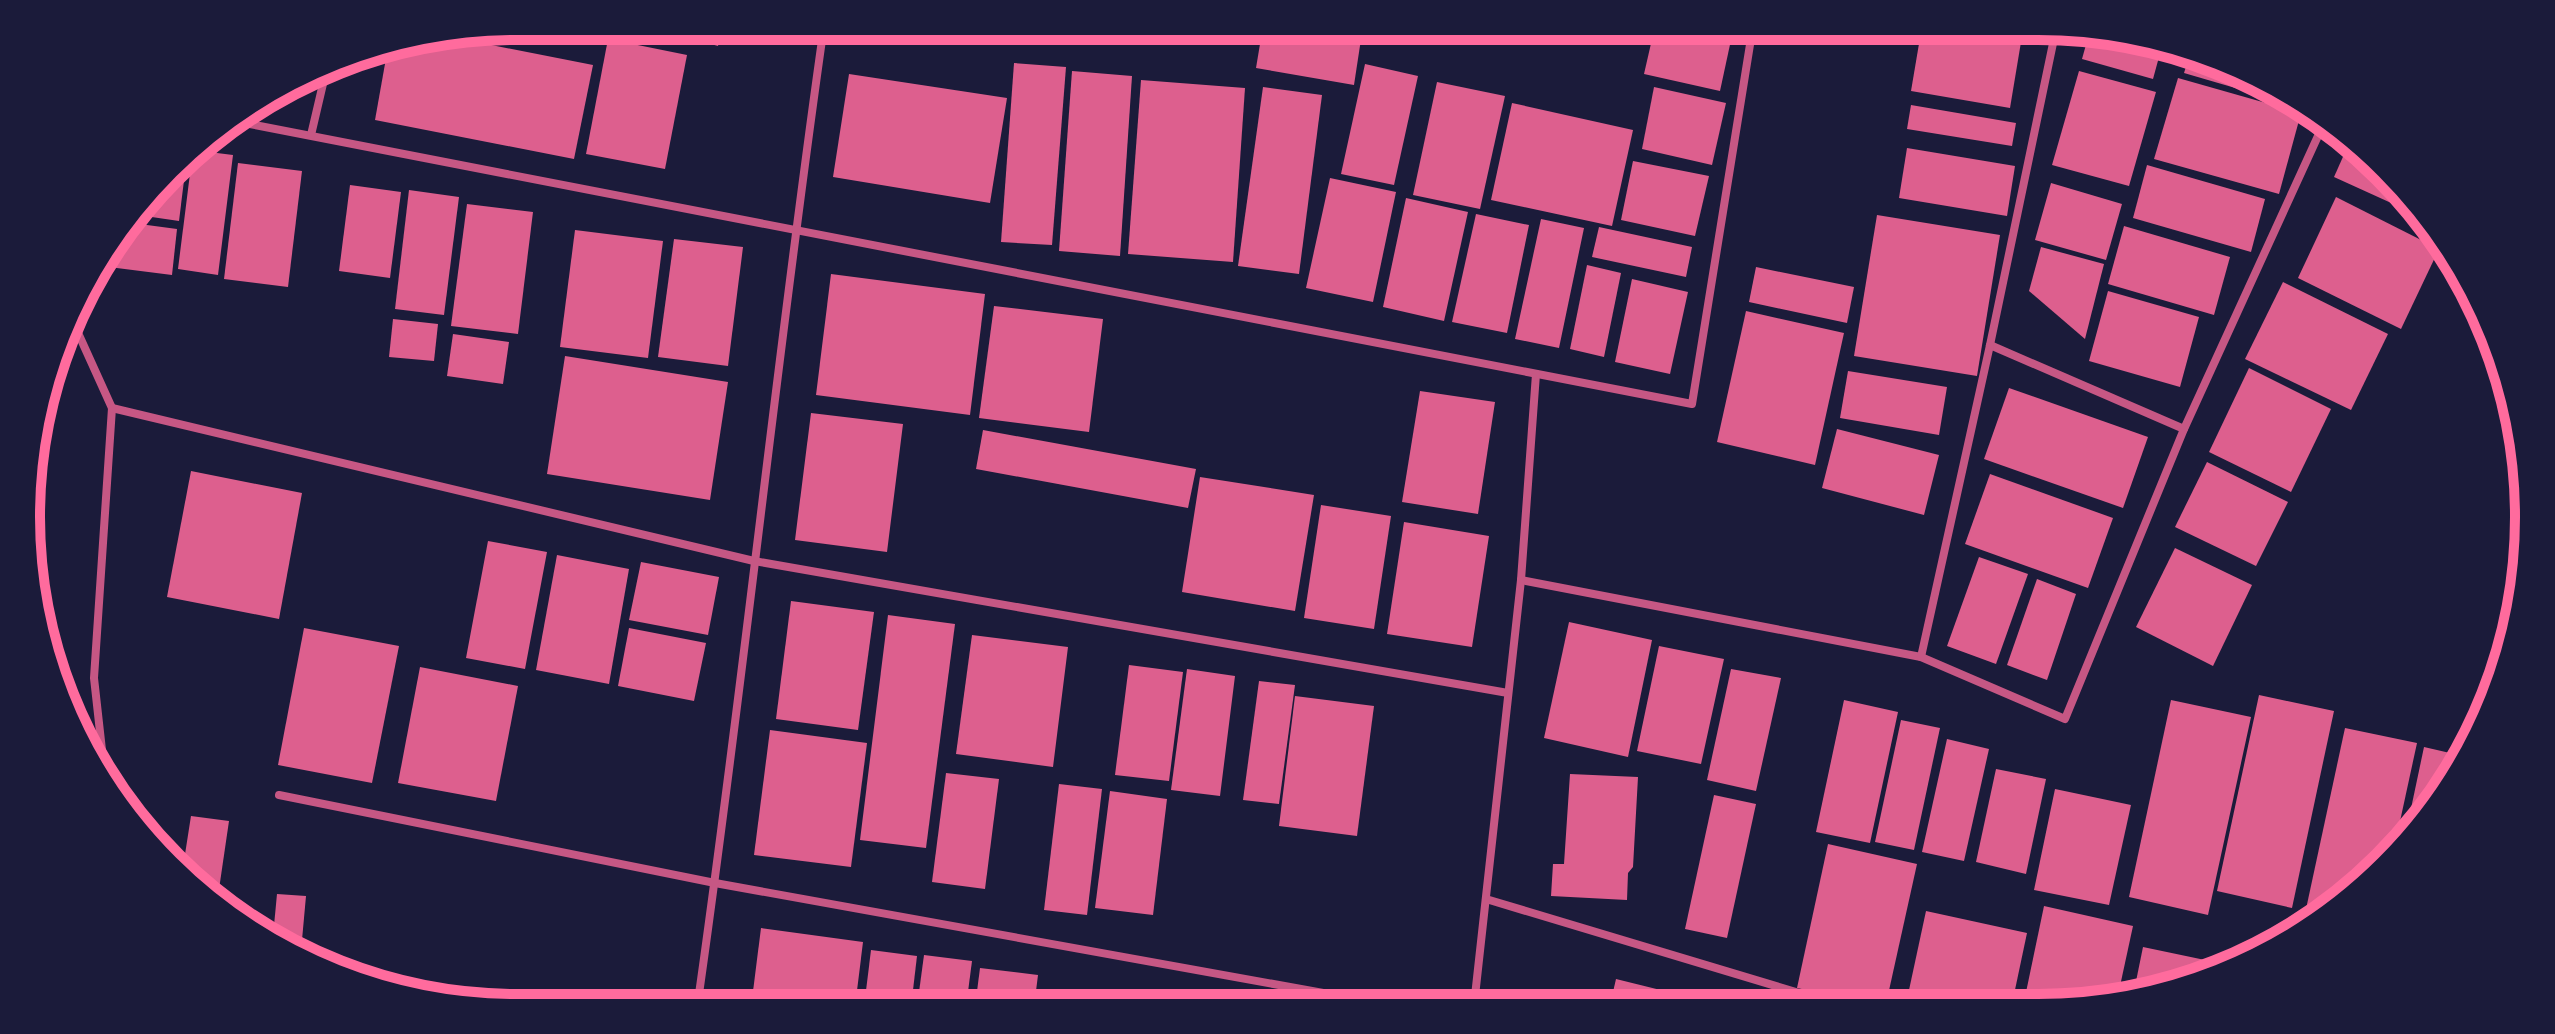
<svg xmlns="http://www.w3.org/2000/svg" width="2555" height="1034" font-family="'Space Grotesk',sans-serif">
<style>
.building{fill:#dd5f8e}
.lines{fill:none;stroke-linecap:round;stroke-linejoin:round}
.service{stroke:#c65784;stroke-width:6}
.minor{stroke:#c65784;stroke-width:8}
.rim{fill:none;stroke:#ff6b9d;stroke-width:10}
</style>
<rect width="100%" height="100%" fill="#1b1b3a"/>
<g class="building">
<polygon points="517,26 581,26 576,45 511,27"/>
<polygon points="646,26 723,26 718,46"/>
<polygon points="857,26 941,26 938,44"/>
<polygon points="1263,26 1363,26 1354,85 1256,68"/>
<polygon points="1655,26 1734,26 1720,91 1644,74"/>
<polygon points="1922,26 1999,26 2023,30 2010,108 1911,91"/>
<polygon points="2089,34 2162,46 2153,79 2082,59"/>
<polygon points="451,37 593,65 574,159 375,120 388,47"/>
<polygon points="608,39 687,55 665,169 586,154"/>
<polygon points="2191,51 2252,84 2249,92 2184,73"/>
<polygon points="1014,63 1066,67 1052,245 1001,242"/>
<polygon points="1365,64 1418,76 1394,185 1341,174"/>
<polygon points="1072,71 1132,76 1120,256 1059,251"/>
<polygon points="2079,71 2156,92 2129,186 2052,165"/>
<polygon points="849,74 1007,98 990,203 833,177"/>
<polygon points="2178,78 2301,113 2279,194 2154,159"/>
<polygon points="1141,80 1245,88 1233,262 1128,254"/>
<polygon points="1437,82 1505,96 1480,209 1413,195"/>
<polygon points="1263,87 1322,95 1299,274 1238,266"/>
<polygon points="1654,87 1726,103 1712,165 1642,149"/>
<polygon points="1512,103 1633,130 1612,226 1491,200"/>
<polygon points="1911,105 2016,123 2012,146 1907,129"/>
<polygon points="2350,141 2361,148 2411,212 2334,177"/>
<polygon points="1907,148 2015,166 2007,216 1899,198"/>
<polygon points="193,150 233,155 218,275 178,269"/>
<polygon points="187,156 179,221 138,215 162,186"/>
<polygon points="1633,161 1709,176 1695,236 1621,220"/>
<polygon points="238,163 302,171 288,287 224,279"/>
<polygon points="2147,165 2265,199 2251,252 2133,218"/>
<polygon points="1330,178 1396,192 1373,302 1306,288"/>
<polygon points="2051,183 2122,204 2106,260 2035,240"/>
<polygon points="350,185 401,192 390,278 339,271"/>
<polygon points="409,190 459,197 444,315 395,309"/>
<polygon points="2336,197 2439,249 2401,329 2298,278"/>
<polygon points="1406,198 1468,212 1444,321 1383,307"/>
<polygon points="467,204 533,212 518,334 451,326"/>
<polygon points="1476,214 1529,225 1507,333 1452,322"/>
<polygon points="1877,215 2000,235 1977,376 1854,356"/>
<polygon points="1541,219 1584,228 1559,348 1515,339"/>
<polygon points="132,223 177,229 172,275 101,266 102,259"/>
<polygon points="2124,226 2230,257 2214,315 2108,284"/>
<polygon points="1599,227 1692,247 1686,277 1592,257"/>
<polygon points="575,230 663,241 648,358 560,347"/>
<polygon points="674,239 743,247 728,366 658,357"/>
<polygon points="2041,247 2104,264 2085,339 2029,291"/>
<polygon points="1587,265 1621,273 1604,357 1570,349"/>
<polygon points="1756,267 1854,287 1847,323 1749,302"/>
<polygon points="831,274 985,294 970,415 816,395"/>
<polygon points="1632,279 1688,292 1670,374 1615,362"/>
<polygon points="2283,282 2388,334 2351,410 2245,359"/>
<polygon points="2108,291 2199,317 2180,387 2089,361"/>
<polygon points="994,306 1103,319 1089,432 979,418"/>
<polygon points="1746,311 1844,333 1815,465 1717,442"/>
<polygon points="393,319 438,324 434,361 389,357"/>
<polygon points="453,334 509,342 503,384 447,376"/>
<polygon points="565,356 728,382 710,500 547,474"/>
<polygon points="2249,368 2331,409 2291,492 2209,452"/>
<polygon points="1848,371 1947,387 1939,435 1840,418"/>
<polygon points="2009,388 2148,437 2123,508 1984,459"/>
<polygon points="1420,391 1495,402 1478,514 1402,502"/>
<polygon points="811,413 903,424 887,552 795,540"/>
<polygon points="1837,429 1939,455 1924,515 1822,488"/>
<polygon points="983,430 1196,469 1188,508 976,469"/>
<polygon points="2207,462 2288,502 2256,566 2175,527"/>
<polygon points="191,471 302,493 279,619 167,597"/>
<polygon points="1990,474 2113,518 2088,588 1965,544"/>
<polygon points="1200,477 1314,495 1295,611 1182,592"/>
<polygon points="1321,505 1391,516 1374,629 1304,618"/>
<polygon points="1404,522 1489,536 1472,647 1387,634"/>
<polygon points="488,541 547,552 525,669 466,658"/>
<polygon points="2175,548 2252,585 2213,666 2136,627"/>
<polygon points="557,555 629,569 609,684 536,670"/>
<polygon points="1979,557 2028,574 1996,664 1947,646"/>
<polygon points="641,562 719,577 708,635 629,620"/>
<polygon points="2037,579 2076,594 2047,680 2007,665"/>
<polygon points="791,601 874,612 858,730 776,719"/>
<polygon points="888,615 955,624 926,848 860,840"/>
<polygon points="1569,622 1652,640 1628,757 1544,738"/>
<polygon points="304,628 399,646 372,783 278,765"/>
<polygon points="629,628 706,643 694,701 618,686"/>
<polygon points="972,635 1068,647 1053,767 956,754"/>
<polygon points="1659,646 1724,659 1701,764 1637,751"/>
<polygon points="1129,665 1183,672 1169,781 1115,775"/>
<polygon points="420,667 518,686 496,801 398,783"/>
<polygon points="1187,669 1235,676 1220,796 1171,790"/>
<polygon points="1731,669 1781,678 1756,791 1707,780"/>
<polygon points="1259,681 1295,685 1279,804 1243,800"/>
<polygon points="2259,695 2334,711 2292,908 2217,891"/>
<polygon points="1295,696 1374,706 1357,836 1279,826"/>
<polygon points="1844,700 1898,712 1870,843 1816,832"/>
<polygon points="2171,700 2251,717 2208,915 2129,897"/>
<polygon points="1901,720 1940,728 1914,850 1875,842"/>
<polygon points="2345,728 2417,743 2394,849 2361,886 2303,923"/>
<polygon points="770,730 867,743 851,867 754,855"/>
<polygon points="1947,739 1989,749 1964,861 1922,852"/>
<polygon points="2424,747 2463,756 2446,790 2405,837"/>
<polygon points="1996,769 2046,779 2026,874 1976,862"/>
<polygon points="946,773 999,779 985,889 932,882"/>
<polygon points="1570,774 1638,777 1633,867 1628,873 1627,900 1551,896 1553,864 1564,864"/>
<polygon points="1059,784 1102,789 1087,915 1044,910"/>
<polygon points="2055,789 2131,805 2109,905 2034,890"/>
<polygon points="1110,791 1167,799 1153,915 1095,908"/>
<polygon points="1714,795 1756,804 1727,938 1685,929"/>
<polygon points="191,816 229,821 218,896 207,894 183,867"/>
<polygon points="1828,844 1917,864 1886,1004 1872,1004 1797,988"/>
<polygon points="277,894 306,896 301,951 273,936"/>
<polygon points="2044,906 2133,926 2117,1000 2103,1004 2054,1004 2025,997"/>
<polygon points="1926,911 2027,933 2012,1004 1906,1004"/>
<polygon points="761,928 863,942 855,1007 751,1007"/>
<polygon points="2143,947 2205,960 2201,977 2133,996"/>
<polygon points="871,950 917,956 911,1007 864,1007"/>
<polygon points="924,955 972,961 966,1007 917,1007"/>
<polygon points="2224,955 2244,959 2221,972"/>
<polygon points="980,968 1038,975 1034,1007 975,1007"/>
<polygon points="1616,979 1701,1000 1699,1005 1610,1005"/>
<polygon points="492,989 574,1005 573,1008 517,1008 489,1003"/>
<polygon points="1151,1000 1181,1004 1181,1006 1150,1006"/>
</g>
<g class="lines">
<polyline class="service" points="2488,357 2494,358"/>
<g class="minor">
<polyline points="239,122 1692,404 1753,26"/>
<polyline points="311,135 326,71"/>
<polyline points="74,324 112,408 94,678 105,777"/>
<polyline points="1990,345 2184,429"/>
<polyline points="112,408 754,561 1508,693"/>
<polyline points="1521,580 1921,657 2065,719 2184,429 2323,125"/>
<polyline points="1921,657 1990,345 2056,29"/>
<polyline points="279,795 715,883 1395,1006"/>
<polyline points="1486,899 1836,1004"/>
<polyline points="1474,1005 1521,580 1536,374"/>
<path d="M697,1008C744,681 777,353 824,26"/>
</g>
</g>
<path d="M0 0H2555V1034H0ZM517 40H2038A477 477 0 0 1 2515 517V517A477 477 0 0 1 2038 994H517A477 477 0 0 1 40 517V517A477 477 0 0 1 517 40Z" fill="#1b1b3a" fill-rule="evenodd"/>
<path class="rim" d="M517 40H2038A477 477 0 0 1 2515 517V517A477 477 0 0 1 2038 994H517A477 477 0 0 1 40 517V517A477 477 0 0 1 517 40Z"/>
</svg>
